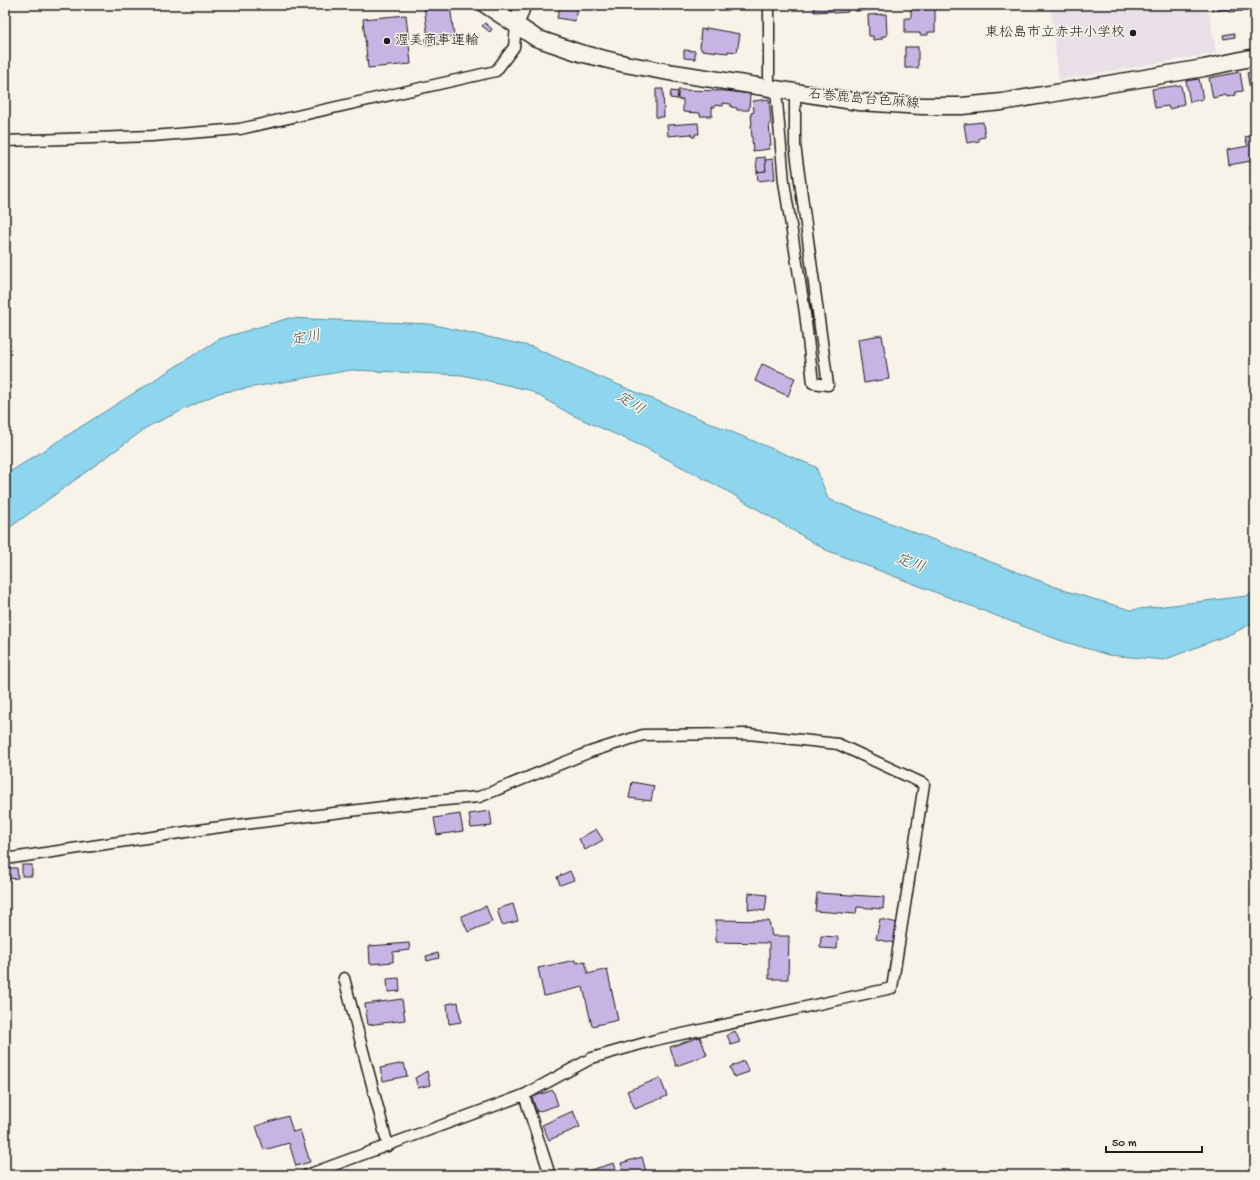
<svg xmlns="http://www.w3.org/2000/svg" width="1260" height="1180" font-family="'Gochi Hand','Klee One',sans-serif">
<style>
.built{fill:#e9e0e7}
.water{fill:#8dd6ee;stroke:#608c9a}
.building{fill:#c8b4e4;stroke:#1c1c1c}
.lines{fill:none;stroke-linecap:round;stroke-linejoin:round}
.street-casing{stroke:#1c1c1c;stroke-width:13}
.secondary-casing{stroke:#1c1c1c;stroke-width:18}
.primary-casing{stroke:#1c1c1c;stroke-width:19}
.street{stroke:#f7f3e8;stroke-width:10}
.secondary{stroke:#f7f3e8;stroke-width:15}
.primary{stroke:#f7f3e8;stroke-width:16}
.poi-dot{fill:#1c1c1c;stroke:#f7f3e8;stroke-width:1.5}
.labels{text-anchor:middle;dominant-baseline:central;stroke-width:3;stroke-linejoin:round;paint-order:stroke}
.poi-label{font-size:14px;fill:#1c1c1c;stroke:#f7f3e8;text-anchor:end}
.street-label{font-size:14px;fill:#1c1c1c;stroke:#f7f3e8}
.water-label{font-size:15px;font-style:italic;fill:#3e545b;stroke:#f7f3e8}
</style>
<rect width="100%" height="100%" fill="#f7f3e8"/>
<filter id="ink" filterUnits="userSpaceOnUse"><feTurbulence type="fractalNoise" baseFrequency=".025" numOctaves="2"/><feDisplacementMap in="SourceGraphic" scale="8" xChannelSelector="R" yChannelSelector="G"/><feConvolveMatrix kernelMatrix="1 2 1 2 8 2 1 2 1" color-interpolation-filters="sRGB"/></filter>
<g filter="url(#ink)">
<polygon class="built" points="1050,5 1208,5 1216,53 1059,80"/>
<polygon class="water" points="289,318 430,324 533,347 595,375 816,467 828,499 1066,591 1131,610 1246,596 1255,591 1255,622 1233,633 1164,660 1108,655 1059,640 826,550 727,491 646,448 572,415 529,390 462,375 351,370 219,393 149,426 5,531 5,475 219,339"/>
<g class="building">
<polygon points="424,5 450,5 454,36 446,37 447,43 426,46 425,39 428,39"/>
<polygon points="560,5 577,5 575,21 557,18"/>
<polygon points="814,5 847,5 848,12 834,13 833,11 814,12"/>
<polygon points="855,5 885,5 885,9 855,11"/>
<polygon points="1212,5 1242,5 1243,11 1230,12 1229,9 1212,11"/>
<polygon points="911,9 935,9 935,32 928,32 928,35 920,35 920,33 905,33 905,18 911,18"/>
<polygon points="886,14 887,36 882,36 882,39 873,40 873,36 869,36 868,15"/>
<polygon points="406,15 411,64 368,68 363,19"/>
<polygon points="485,23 492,29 490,32 482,26"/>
<polygon points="706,28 740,34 737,52 728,51 728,53 701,50 701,48 700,47 701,40 700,40 701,29 706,30"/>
<polygon points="1234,33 1235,37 1224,39 1223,35"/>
<rect x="905" y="47" width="13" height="21"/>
<polygon points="684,50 695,51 695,59 684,58"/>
<polygon points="1255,71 1255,100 1252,100 1247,73"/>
<polygon points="1240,72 1243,91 1235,92 1236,95 1227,97 1226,95 1213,98 1209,78"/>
<polygon points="1199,79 1203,99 1190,102 1186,81"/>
<polygon points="1181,85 1184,104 1176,106 1177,107 1169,109 1168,106 1155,108 1152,89"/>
<polygon points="656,89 663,89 664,117 656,117"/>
<polygon points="678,90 726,91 750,94 749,110 737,110 737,108 731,107 731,104 723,103 723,106 715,105 715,107 712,107 712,116 700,116 700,113 683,112 683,99 678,100"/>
<polygon points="671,91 678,92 677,99 670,98"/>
<polygon points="769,99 771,123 769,124 771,145 769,145 769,149 753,151 751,125 752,125 751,113 754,112 753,101"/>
<polygon points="983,122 985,137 979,138 979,141 967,143 964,124"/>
<polygon points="698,123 699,134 695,134 695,137 692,137 691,134 668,136 667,125"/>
<polygon points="1255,135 1255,162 1251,163 1251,161 1229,165 1227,150 1248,146 1245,137"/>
<polygon points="765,157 766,171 757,172 756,158"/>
<polygon points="773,159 775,179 758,181 757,172 766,171 765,160"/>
<polygon points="1255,227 1255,243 1253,243 1250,228"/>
<polygon points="1255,266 1255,279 1253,279 1251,267"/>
<polygon points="882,335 889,379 864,383 858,339"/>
<polygon points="762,364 795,378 788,396 755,381"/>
<polygon points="632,782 654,786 651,801 629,798"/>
<polygon points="490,811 492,826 471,828 469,814"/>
<polygon points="460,814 463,831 437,835 434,818"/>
<polygon points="596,829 603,840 585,850 579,839"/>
<rect x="22" y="865" width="10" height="11"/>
<polygon points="5,868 17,868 18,878 5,879"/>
<polygon points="570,871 574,880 560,885 557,877"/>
<polygon points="749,893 767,895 765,911 748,909"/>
<polygon points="817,893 884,897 883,909 857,907 856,914 815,911"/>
<polygon points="513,904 518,921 502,925 497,909"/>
<polygon points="486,906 492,922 468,932 461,916"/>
<polygon points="880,919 898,923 894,943 876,939"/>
<polygon points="716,920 769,921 772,936 789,936 788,979 769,979 769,943 716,942"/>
<polygon points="821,936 838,937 837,949 820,948"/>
<polygon points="409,943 410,950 393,952 393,962 370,964 369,946"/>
<polygon points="438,953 439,958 427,961 426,956"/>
<polygon points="575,960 577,963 585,961 588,974 607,969 618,1020 592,1026 583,987 544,996 538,968"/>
<polygon points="399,978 400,991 388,992 387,979"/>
<polygon points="402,999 405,1020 368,1025 365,1004"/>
<polygon points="458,1002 461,1022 449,1024 447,1004"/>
<polygon points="735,1031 740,1042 731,1045 727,1035"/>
<polygon points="700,1037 707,1055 676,1066 670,1047"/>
<polygon points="744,1061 749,1072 734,1077 730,1067"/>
<polygon points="404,1063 407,1076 383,1081 380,1068"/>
<polygon points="427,1071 430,1085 418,1088 415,1078"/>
<polygon points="660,1078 667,1096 635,1109 627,1091"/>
<polygon points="553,1090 558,1105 537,1112 532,1097"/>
<polygon points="573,1111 580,1127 549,1140 542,1125"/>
<polygon points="288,1116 293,1132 300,1130 310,1162 296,1166 289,1143 264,1150 256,1126"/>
<polygon points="642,1157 647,1175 625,1175 621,1163"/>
<polygon points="614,1163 618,1175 584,1175 584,1172"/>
</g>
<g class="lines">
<g class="street-casing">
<g id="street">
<polyline points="769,5 769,89"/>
<polyline points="776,90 784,182 805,313 813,383 828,385 795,145 795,93"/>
<polyline points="5,141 152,136 240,129 496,71 514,47 516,25"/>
<polyline points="5,859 213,828 423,802 479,797 590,752 643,735 748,734 838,744 924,784 892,988 655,1040 592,1058 524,1095 307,1175"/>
<polyline points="344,978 388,1146"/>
<polyline points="524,1095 550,1175"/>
</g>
</g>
<g class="secondary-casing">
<polyline id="secondary" points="516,25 523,5"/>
</g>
<g class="primary-casing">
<polyline id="primary" points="486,5 536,38 580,53 625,64 674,73 859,102 922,106 962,106 1002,102 1204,68 1255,57"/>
</g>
<use href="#street" class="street"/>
<use href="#secondary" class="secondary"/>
<use href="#primary" class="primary"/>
</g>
</g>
<g class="poi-dot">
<circle cx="1133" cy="33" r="4"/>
<circle cx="387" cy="41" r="4"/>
</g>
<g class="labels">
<g class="poi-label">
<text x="1125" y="33">東松島市立赤井小学校</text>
<text x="395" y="41" text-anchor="start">渥美商事運輸</text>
</g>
<g class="street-label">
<text transform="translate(864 100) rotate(5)">石巻鹿島台色麻線</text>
</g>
<g class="water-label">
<text transform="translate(306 339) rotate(-10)">定川</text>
<text transform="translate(630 404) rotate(32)">定川</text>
<text transform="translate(910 564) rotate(20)">定川</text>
</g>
</g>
<rect width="1260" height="1180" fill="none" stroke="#f7f3e8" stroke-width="20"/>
<rect x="10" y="10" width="1240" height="1160" fill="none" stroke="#1c1c1c" stroke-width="1.5" filter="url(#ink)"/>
<path d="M1106 1146v6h96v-6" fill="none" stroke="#1c1c1c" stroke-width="2"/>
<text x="1112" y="1146" font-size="12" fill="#1c1c1c" stroke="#f7f3e8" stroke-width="3" paint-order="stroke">50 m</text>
</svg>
